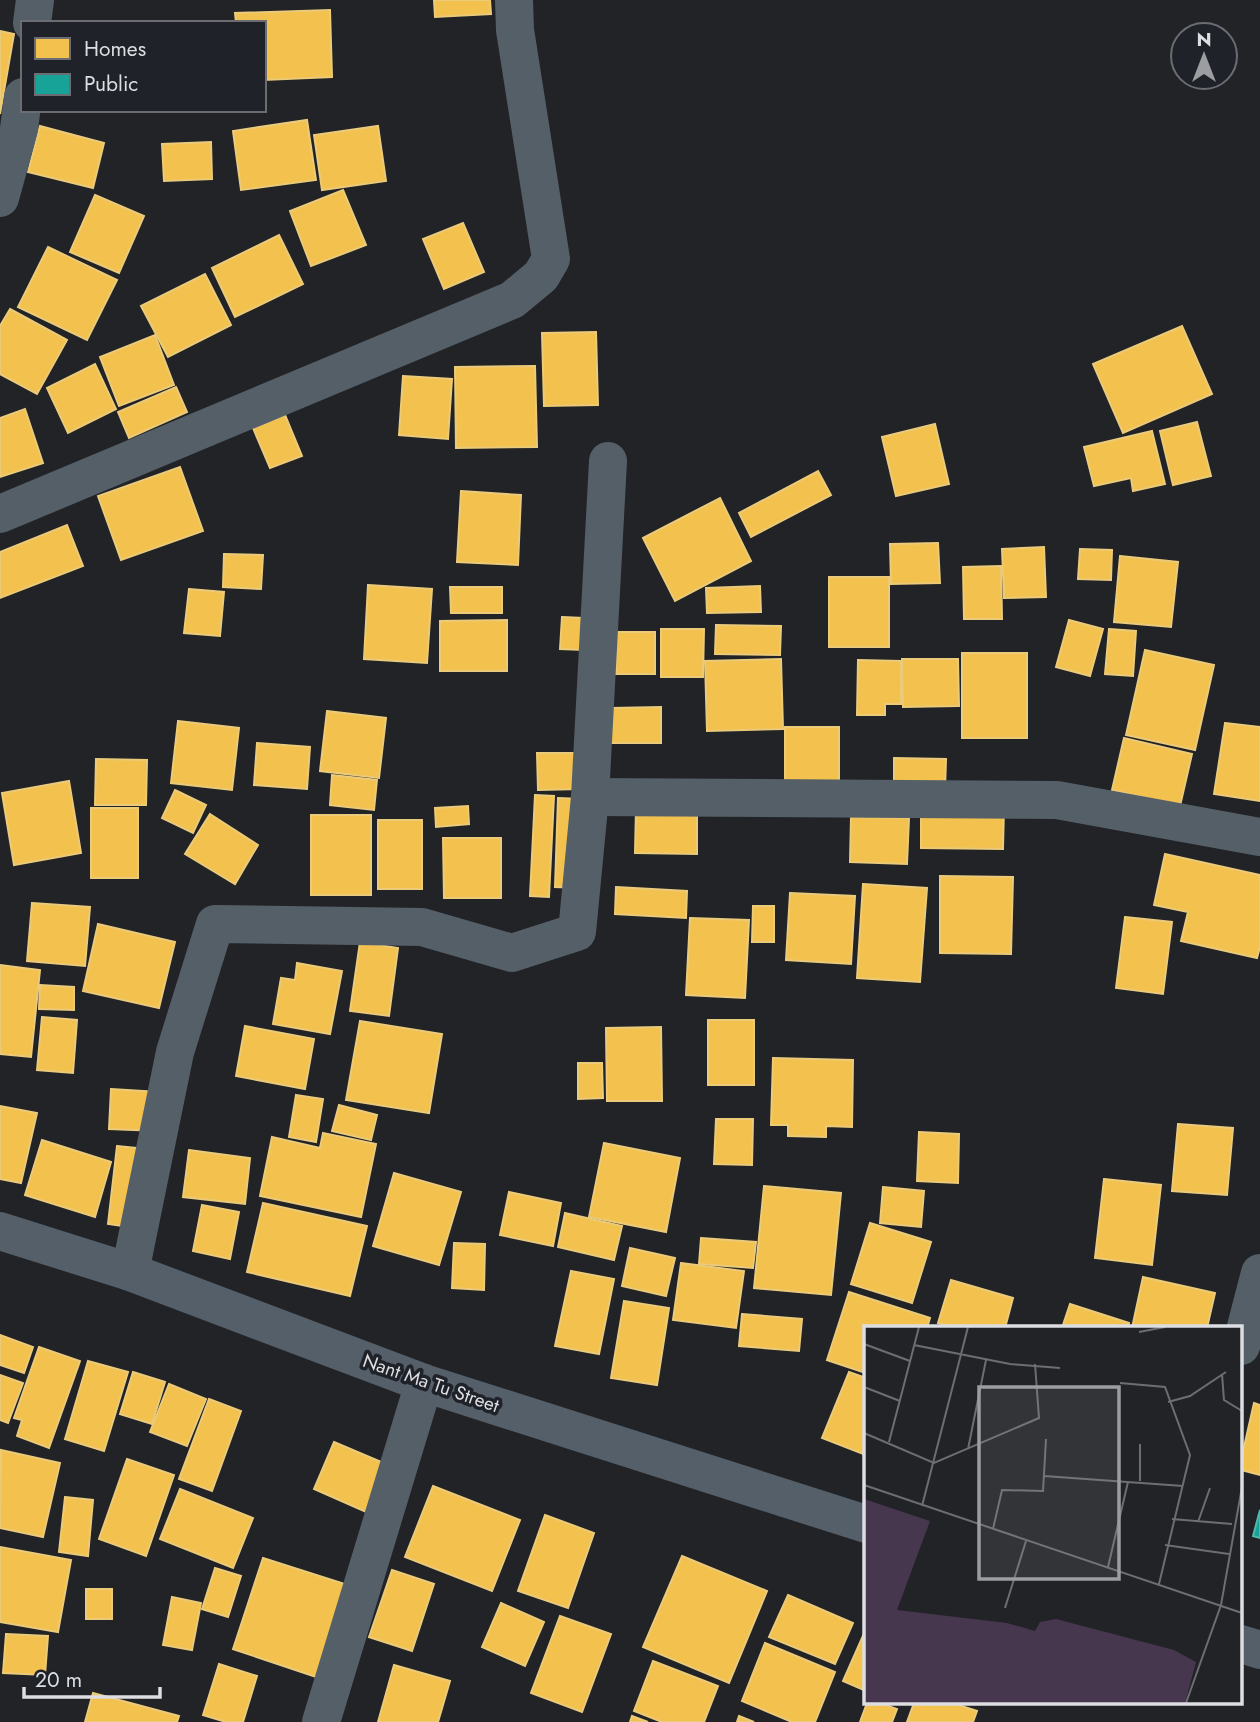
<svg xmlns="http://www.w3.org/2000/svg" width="1260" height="1722" font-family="Jost,sans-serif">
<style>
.homes{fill:#f2c14e;stroke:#ebca7a;stroke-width:2}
.public{fill:#17a398;stroke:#52b5ae;stroke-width:2}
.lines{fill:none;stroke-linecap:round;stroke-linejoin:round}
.minor{stroke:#555f68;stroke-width:38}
.major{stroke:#545f6a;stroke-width:38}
.labels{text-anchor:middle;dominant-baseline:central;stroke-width:7;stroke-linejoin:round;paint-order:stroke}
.street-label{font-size:19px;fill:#dcdee2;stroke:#1f2228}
.inset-road{fill:none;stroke:#6c6e71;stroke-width:2}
.view{fill:#9b9da0;fill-opacity:0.15;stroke:#9b9da0;stroke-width:3.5}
.inset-edge{fill:none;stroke:#dcdee2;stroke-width:3.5}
</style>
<rect width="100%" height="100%" fill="#212326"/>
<g class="homes">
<polygon points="434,0 490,0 491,14 435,17"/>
<polygon points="330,10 332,77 264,80 264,23 236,23 235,13"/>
<polygon points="0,31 14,34 0,114"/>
<polygon points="307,120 316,180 241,190 233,131"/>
<polygon points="40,126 104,143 93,188 28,172"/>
<polygon points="378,126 386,181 322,190 314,135"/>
<polygon points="211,142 212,179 164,181 162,144"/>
<polygon points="343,190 366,245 311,266 290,211"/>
<polygon points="95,195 144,216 119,273 70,252"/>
<polygon points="463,223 484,272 444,289 423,239"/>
<polygon points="279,235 303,284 235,317 212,268"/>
<polygon points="48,247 117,280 87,340 18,307"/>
<polygon points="205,274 231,325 168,357 141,306"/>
<polygon points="10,309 67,340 37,394 0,374 0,326"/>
<polygon points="1182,326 1212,394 1123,433 1093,364"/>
<polygon points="596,332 598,405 544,406 542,333"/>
<polygon points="155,335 174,385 119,406 100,357"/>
<polygon points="95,364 116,409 68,433 47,388"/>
<polygon points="535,366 537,447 456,448 455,367"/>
<polygon points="403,376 452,379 448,439 399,435"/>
<polygon points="176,387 187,412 129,438 118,412"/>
<polygon points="25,409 43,463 0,477 0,418"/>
<polygon points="285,415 302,456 270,468 253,428"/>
<polygon points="1197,422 1211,476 1173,485 1160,431"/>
<polygon points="935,424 949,484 896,496 882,437"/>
<polygon points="1152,431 1165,484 1133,491 1131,478 1094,486 1084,447"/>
<polygon points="180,467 203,531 121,560 98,496"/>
<polygon points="818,471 831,495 751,537 739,513"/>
<polygon points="461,491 521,495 518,565 457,562"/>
<polygon points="720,498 751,561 675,601 643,538"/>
<polygon points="67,525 83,566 0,598 0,552"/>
<polygon points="938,543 940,583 891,584 890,544"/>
<polygon points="1044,547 1046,597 1004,598 1002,549"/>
<polygon points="1080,549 1112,550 1111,580 1078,579"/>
<polygon points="224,554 263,555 261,589 223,587"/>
<polygon points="1120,556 1178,562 1171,627 1114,622"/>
<polygon points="1001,566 1002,619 964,619 963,567"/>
<rect x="829" y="577" width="60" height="70"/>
<polygon points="368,585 432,589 427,663 364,659"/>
<polygon points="760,586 761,612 707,613 706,588"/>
<polygon points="450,587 502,587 502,613 451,613"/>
<polygon points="189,589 224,592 220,636 184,633"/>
<polygon points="562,617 584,618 583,650 560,649"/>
<polygon points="507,620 507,671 440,671 440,621"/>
<polygon points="1069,620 1103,629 1090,676 1056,667"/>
<polygon points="716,625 781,626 780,655 715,654"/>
<polygon points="661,629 704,629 703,677 661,677"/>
<polygon points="1109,629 1136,631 1133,676 1105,674"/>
<rect x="616" y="632" width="39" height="42"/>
<polygon points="1145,650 1214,665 1195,750 1126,735"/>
<rect x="962" y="653" width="65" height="85"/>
<polygon points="781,659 783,729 707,731 705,661"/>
<polygon points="902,659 958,659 959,706 903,707"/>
<polygon points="858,660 901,661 901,704 885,704 885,715 857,715"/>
<polygon points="661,707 661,743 611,743 611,708"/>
<polygon points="327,711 386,718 379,778 320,771"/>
<polygon points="178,721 239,728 232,790 171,783"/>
<polygon points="1225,723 1260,727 1260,801 1214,794"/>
<rect x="785" y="727" width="54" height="60"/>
<polygon points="1124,738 1192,754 1180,806 1112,790"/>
<polygon points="257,743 310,747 307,789 254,785"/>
<polygon points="537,753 580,753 581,789 538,790"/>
<polygon points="894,758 946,759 945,790 894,790"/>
<polygon points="96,759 147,760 146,805 95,805"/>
<polygon points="332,775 377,780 374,810 330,805"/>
<polygon points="69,781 81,853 14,865 2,793"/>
<polygon points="175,790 206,805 193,833 162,818"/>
<polygon points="535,795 554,796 549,897 530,896"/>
<polygon points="558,798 582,799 579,888 555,887"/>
<polygon points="468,806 469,824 436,827 435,808"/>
<polygon points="921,806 1004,807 1003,849 921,848"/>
<rect x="91" y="808" width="47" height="70"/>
<polygon points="636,808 697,809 697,854 635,853"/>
<polygon points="210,814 258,845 235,884 185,854"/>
<rect x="311" y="815" width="60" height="80"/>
<polygon points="851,817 909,818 907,864 850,862"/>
<rect x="378" y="820" width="44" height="69"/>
<polygon points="443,838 501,838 501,898 444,898"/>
<polygon points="1165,854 1260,875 1260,947 1257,958 1181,941 1188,912 1154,905"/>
<polygon points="940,876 1013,877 1011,954 940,953"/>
<polygon points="863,884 927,888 920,982 857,978"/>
<polygon points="616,887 687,891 686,918 615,914"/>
<polygon points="790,893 855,896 851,964 786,960"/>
<polygon points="32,903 90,907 85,966 27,961"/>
<polygon points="753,906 774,906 774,942 752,942"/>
<polygon points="1125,917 1172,922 1163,994 1116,988"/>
<polygon points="690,918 749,920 745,998 686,995"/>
<polygon points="98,924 175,942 159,1008 83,991"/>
<polygon points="360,942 398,948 389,1016 350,1011"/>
<polygon points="297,963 342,971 330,1034 273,1024 281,978 295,980"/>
<polygon points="0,965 40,970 31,1057 0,1054"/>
<polygon points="40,985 74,987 74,1010 39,1009"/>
<polygon points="42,1017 77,1020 73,1073 37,1070"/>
<rect x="708" y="1020" width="46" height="65"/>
<polygon points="360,1021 442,1034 429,1113 346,1100"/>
<polygon points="245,1026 314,1039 305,1089 236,1076"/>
<polygon points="661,1027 662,1101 607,1101 606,1028"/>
<polygon points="773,1058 853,1060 852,1127 826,1126 826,1137 788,1136 788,1125 771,1125"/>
<polygon points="578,1063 602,1063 603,1098 578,1099"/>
<polygon points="111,1089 159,1092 157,1131 109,1129"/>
<polygon points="296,1095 323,1099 316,1142 289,1137"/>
<polygon points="339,1105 377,1115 371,1140 332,1131"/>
<polygon points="0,1106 37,1113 21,1183 0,1179"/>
<polygon points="716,1119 753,1119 752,1165 714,1164"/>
<polygon points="1178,1124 1233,1128 1227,1195 1172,1191"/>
<polygon points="919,1132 959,1134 958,1183 917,1181"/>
<polygon points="323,1133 376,1144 361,1217 260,1196 272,1137 320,1148"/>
<polygon points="42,1140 111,1162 95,1217 25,1195"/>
<polygon points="604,1143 680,1158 666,1232 589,1217"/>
<polygon points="117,1146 146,1149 137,1228 108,1224"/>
<polygon points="189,1150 250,1158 245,1204 183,1197"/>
<polygon points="394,1173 461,1192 439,1265 373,1246"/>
<polygon points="1104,1179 1161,1185 1152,1265 1095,1258"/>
<polygon points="764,1186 841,1193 831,1295 754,1288"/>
<polygon points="883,1187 924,1191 921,1227 880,1223"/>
<polygon points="509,1192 561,1203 553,1246 500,1235"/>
<polygon points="263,1203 367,1226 350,1296 247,1272"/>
<polygon points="202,1205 239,1212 230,1259 193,1251"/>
<polygon points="565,1213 622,1226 614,1260 558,1247"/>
<polygon points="870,1223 931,1242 912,1303 851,1284"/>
<polygon points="701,1238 756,1242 753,1268 699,1264"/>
<polygon points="454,1243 485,1244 484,1290 452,1288"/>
<polygon points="630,1248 675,1258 666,1296 622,1286"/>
<polygon points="681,1263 744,1271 736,1328 673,1320"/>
<polygon points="571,1271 614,1279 599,1354 555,1346"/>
<polygon points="1143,1277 1215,1293 1207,1328 1132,1328"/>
<polygon points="951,1280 1013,1298 1005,1328 955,1328 938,1323"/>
<polygon points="849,1292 930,1318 927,1328 866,1328 866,1373 827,1360"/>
<polygon points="624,1301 669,1308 657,1385 611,1378"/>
<polygon points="1070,1304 1129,1323 1128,1328 1062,1328"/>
<polygon points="742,1314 802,1319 799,1351 739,1346"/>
<polygon points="0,1335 33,1347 24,1373 0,1365"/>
<polygon points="39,1347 80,1361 49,1448 17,1436 22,1420 14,1418"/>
<polygon points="88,1361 128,1372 104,1451 65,1439"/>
<polygon points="133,1372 165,1382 152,1424 120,1414"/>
<polygon points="849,1372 866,1378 866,1455 822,1438"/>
<polygon points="0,1375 23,1383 8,1423 0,1420"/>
<polygon points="169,1384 206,1399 187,1446 150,1432"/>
<polygon points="209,1399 241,1411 212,1491 179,1479"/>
<polygon points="1254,1403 1260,1405 1260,1475 1241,1470 1241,1460"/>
<polygon points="334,1442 412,1475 391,1523 314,1489"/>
<polygon points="1,1450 60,1463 43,1537 0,1528"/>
<polygon points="127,1459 174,1475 146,1556 99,1539"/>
<polygon points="433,1486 520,1520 492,1591 405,1557"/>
<polygon points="180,1489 253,1518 233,1568 160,1539"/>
<polygon points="65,1497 93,1500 88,1556 59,1552"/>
<polygon points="545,1515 594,1533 568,1608 518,1591"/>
<polygon points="0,1547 71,1560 58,1632 0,1622"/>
<polygon points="682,1556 767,1591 729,1683 643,1647"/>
<polygon points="263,1558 360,1589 328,1681 233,1649"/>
<polygon points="215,1568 241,1576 228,1617 202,1609"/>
<polygon points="392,1570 434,1584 412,1651 369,1637"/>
<rect x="86" y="1589" width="26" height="30"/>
<polygon points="788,1595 853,1623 835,1664 769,1637"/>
<polygon points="172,1597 201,1603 192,1650 163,1645"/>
<polygon points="501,1603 544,1622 525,1666 482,1647"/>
<polygon points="560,1616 611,1634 582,1712 531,1693"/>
<polygon points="866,1629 866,1691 843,1681"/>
<polygon points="6,1634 48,1636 45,1675 3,1673"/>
<polygon points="765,1643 835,1672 815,1722 792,1722 742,1701"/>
<polygon points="653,1661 718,1686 704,1722 662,1722 634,1711"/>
<polygon points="219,1664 257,1676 243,1722 226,1722 203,1715"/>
<polygon points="394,1665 450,1681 438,1722 378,1722"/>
<polygon points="93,1693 179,1716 177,1722 85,1722"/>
<polygon points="867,1703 880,1703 897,1709 892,1722 860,1722"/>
<polygon points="914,1703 952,1703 977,1711 973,1722 907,1722"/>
<polygon points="632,1716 648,1722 630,1722"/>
<polygon points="739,1716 754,1722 737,1722"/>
</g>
<polygon class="public" points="1260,1510 1260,1538 1253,1536"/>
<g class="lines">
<g class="minor">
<polyline points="32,23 35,0"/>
<polyline points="0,198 19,129 23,97"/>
<polyline points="0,514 512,300 541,276 551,259 515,30 514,0"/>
<polyline points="590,797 1057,800 1260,837"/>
<polyline points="130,1272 175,1052 215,924 422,927 512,953 577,932 590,797 608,461"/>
<polyline points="1241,1346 1260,1273"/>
<polyline points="321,1722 424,1383"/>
</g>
<g class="major">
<polyline points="0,1231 130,1272 424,1383 866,1524"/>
<polyline points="1241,1644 1260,1650"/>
</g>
</g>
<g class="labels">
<g class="street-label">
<text transform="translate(431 1383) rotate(19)">Nant Ma Tu Street</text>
</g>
</g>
<g transform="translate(864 1326)">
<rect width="378" height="378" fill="#212326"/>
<path d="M0,173L66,195L33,284L143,297L171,305L176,296L192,293L310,324L332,336L321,377H0Z" fill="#47374e"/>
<path class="inset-road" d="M275,6L301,1M0,18L46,35M50,19L146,38L196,42M358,48L360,74L378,85M256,57L301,61L326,129L295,258M0,61L36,75M304,76L326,70L362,46M0,107L70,137L175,92L171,38M25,116L55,1M104,123L122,34M180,150L319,160M276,155V118M0,159L378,287M58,180L104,1M308,193L368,198M334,196L346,162M129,203L138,164L179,165L182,113M301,219L365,228M244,241L264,156M141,282L162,215M322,377L357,279L378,161"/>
<path class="view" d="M115,61H255V253H115Z"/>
<rect width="378" height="378" class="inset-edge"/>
</g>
<rect x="21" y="21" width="245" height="91" fill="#1f2228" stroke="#6b6d72" stroke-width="2"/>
<rect x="35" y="38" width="35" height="21" fill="#f2c14e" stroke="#6b6d72" stroke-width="2"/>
<text x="84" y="56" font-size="21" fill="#dcdee2">Homes</text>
<rect x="35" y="74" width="35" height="21" fill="#17a398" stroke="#6b6d72" stroke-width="2"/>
<text x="84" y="91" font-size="21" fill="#dcdee2">Public</text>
<g transform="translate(1204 56)"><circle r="33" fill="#1f2228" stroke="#6b6d72" stroke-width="2"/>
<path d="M0-5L12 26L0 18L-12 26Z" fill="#9b9da0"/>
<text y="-10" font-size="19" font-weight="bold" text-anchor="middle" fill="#dcdee2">N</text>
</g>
<path d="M24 1687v10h136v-10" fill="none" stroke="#dcdee2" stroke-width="3.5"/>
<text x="35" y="1687" font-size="21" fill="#dcdee2" stroke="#1f2228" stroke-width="5" paint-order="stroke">20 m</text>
</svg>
